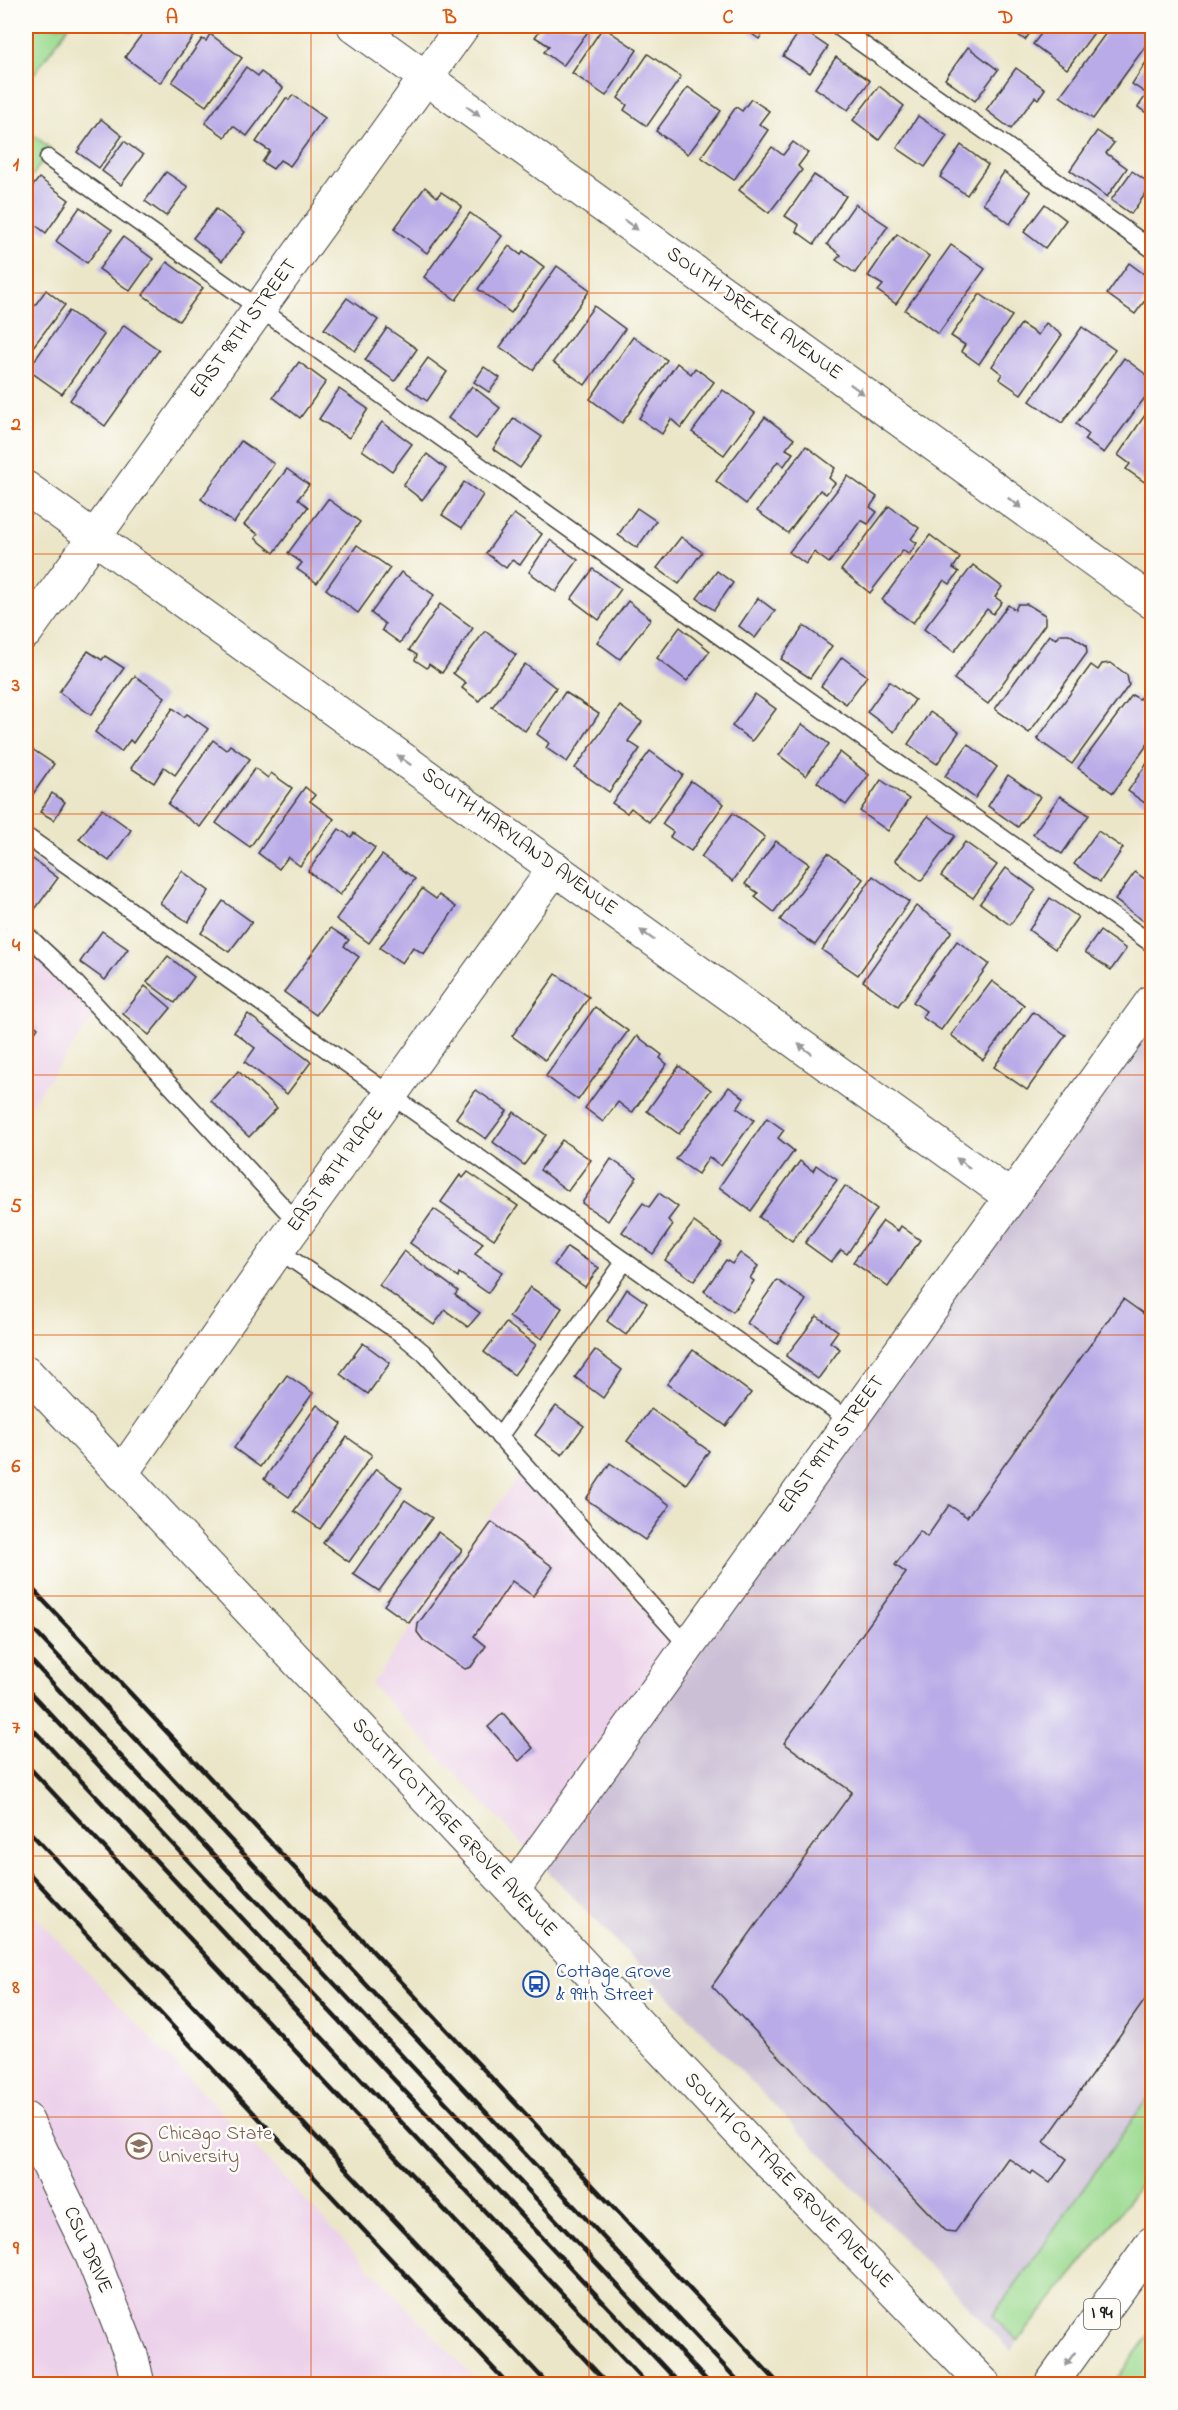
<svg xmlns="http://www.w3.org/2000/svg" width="1178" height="2410" font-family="'Indie Flower',sans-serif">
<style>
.built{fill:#ecd1ea}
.industrial{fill:#cbbfd5}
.green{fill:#9bda90;stroke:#5c7b56;stroke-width:1.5}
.building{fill:#b9abe7}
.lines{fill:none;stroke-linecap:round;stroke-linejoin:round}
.lane-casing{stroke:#3b3a36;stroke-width:19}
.street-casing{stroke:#3b3a36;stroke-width:35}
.secondary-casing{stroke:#3b3a36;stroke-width:35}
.highway-casing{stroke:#3b3a36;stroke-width:35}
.lane{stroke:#fff;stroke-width:16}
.street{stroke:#fff;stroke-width:33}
.secondary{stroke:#fff;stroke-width:33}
.highway{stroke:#fff;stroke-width:33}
.rail{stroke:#1c1c1c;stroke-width:4.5}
.oneway{fill:#999}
.grid{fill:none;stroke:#de560d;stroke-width:1.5;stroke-opacity:0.55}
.labels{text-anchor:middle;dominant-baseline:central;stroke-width:5;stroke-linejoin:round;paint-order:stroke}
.shield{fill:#fdfcf7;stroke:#605f5e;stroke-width:1.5}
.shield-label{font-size:18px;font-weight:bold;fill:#1c1c1c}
.street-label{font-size:20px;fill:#1c1c1c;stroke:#fdfcf7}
.transit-label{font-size:20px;fill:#164399;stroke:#fdfcf7;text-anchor:start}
.education-label{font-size:20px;fill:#785e54;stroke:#fdfcf7;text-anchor:start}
.neatline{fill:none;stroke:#de560d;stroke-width:2}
.grid-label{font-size:20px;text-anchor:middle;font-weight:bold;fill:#de560d}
</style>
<rect width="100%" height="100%" fill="#fdfcf7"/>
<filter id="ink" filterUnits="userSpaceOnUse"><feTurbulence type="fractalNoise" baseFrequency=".0167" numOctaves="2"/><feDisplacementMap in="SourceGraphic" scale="12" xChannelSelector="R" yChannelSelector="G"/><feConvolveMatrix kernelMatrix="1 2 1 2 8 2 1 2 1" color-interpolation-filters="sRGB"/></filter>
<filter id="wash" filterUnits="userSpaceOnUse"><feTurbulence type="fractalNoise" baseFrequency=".008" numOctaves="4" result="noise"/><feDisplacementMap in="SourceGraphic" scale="24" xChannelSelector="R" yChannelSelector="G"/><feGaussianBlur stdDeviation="1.35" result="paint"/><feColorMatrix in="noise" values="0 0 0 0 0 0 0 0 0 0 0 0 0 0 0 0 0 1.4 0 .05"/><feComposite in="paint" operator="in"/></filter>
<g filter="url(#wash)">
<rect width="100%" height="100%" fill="#ebe6c8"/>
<g class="built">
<polygon points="26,943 94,1017 26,1111"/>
<polygon points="521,1472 693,1664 545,1868 371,1684"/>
<polygon points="26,1907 480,2384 26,2384"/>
</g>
<polygon class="industrial" points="1152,1025 1152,2092 994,2316 1018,2341 1011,2351 545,1868"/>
<g class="green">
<polygon points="26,26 69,26 26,85"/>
<polygon points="26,129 51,149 26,185"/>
<polygon points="1152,2092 1152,2168 1111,2226 1018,2341 993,2316"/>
<polygon points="1152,2330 1152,2384 1113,2384"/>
</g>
<g id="blocks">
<g class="building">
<polygon points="121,26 138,26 131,34"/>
<polygon points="148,26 196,26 200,28 160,83 125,57"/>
<polygon points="543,26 592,26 563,66 544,52 549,46 535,37"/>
<polygon points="741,26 768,26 759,39"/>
<polygon points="1006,26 1035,26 1025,40"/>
<polygon points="1047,26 1099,26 1067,69 1033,44"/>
<polygon points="1111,26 1152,26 1152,37 1093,119 1060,96"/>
<polygon points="603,27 637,50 606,96 572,73"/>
<polygon points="801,29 828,47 810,73 783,56"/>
<polygon points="210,34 242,58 206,106 172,82 202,39 206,41"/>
<polygon points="968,47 998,70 975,101 945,79"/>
<polygon points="1152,53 1152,117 1138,107 1147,94 1132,84"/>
<polygon points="648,54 681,77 647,126 624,110 627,105 618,98"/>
<polygon points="836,57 870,81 848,110 815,88"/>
<polygon points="246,67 258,76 261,72 283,88 247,136 233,126 225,137 205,123"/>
<polygon points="1016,68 1045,89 1038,99 1035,97 1011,129 986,110"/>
<polygon points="879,86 904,106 879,140 853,120"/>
<polygon points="688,87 721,111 688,154 656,131"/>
<polygon points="293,95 325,118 290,166 280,160 273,169 262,162 270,151 256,142 286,98 289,100"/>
<polygon points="751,99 769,111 759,124 768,130 734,180 701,157 736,107 742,111"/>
<polygon points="918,116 947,136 925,167 897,148"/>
<polygon points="101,119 122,136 99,168 77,152"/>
<polygon points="1097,131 1114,143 1106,153 1127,168 1107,197 1070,170"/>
<polygon points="124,141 143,155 121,185 102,171"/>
<polygon points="793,142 808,153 798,166 802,170 769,213 739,190 772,147 783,155"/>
<polygon points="961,145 988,165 967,195 940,177"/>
<polygon points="1132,171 1152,185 1131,214 1111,200"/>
<polygon points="166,172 188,187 166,216 145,201"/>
<polygon points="1004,172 1031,192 1010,224 983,203"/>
<polygon points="814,175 846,196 814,244 796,231 799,225 785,216"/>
<polygon points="39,178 69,200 46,233 26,218 26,195"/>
<polygon points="425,187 437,197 441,192 462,206 427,253 394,229"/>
<polygon points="855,204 888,226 855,273 836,260 841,255 827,244"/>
<polygon points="1045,204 1066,220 1045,248 1024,232"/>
<polygon points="80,207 112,230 87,263 56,241"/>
<polygon points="216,209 245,232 222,261 193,238"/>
<polygon points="470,213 502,236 456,300 424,277"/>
<polygon points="897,234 929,256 896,304 878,291 883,285 868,276"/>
<polygon points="123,237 153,259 130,291 99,269"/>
<polygon points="951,245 985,269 938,334 905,310"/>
<polygon points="509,246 521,255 523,251 544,267 511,313 478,289"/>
<polygon points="167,262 203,288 179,321 143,295"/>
<polygon points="1129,263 1152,280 1152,291 1135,314 1107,294"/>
<polygon points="557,266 590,290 533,370 500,347"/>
<polygon points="46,290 65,305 26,356 26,302 33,308"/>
<polygon points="980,294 1012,316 979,364 961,351 965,345 951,336"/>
<polygon points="347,298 378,320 355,351 324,329"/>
<polygon points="594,306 625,329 585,385 553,362"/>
<polygon points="69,311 104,335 62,394 28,370"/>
<polygon points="1046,323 1062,335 1021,394 999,379 1002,374 992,366 1021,324 1038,335"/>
<polygon points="124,325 159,350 105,426 70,400"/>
<polygon points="1082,327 1115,350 1062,423 1030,401"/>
<polygon points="387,328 417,349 395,381 365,360"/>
<polygon points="633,337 667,360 622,423 590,399"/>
<polygon points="428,358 447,372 427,401 407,387"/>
<polygon points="1124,358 1152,379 1152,388 1104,453 1084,440 1088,434 1076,424"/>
<polygon points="299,362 326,382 300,418 273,397"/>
<polygon points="677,363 691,374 695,368 714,382 681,428 671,419 662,434 639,418"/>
<polygon points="484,367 500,378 489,392 474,382"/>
<polygon points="472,386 500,408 476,439 448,418"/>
<polygon points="339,389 368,409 349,438 319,419"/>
<polygon points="723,390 755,413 724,455 692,432"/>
<polygon points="1147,412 1152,416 1152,474 1146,483 1126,469 1130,464 1118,455"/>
<polygon points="765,417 794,439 786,449 793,453 784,466 778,461 746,504 716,481"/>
<polygon points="514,418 542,437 520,468 493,449"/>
<polygon points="382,422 412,444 392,471 362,450"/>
<polygon points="241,441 274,464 234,523 201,499"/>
<polygon points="806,446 835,468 829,478 835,483 826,494 820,490 788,533 757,511"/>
<polygon points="427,454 446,469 422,500 403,485"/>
<polygon points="287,469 309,485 298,499 308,507 274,553 255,538 258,534 244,525"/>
<polygon points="848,476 877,497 870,507 877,512 868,524 861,520 829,563 814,552 806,564 789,552"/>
<polygon points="464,482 483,495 462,528 442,515"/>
<polygon points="328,499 360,522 317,583 297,569 302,563 288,553"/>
<polygon points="889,506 919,528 911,539 917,543 909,555 903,550 870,593 841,570"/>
<polygon points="637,508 656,521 637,548 618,535"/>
<polygon points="514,514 542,534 520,565 512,560 506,568 486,553"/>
<polygon points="930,535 960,558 953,568 959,572 950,584 944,580 913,623 882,600"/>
<polygon points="681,537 702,552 679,584 657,568"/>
<polygon points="550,540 578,560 556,592 529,572"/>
<polygon points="357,545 390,568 358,613 326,589"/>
<polygon points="973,565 1002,587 995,597 1002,602 993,614 987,609 954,652 924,629"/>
<polygon points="593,569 621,589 599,620 571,599"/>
<polygon points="717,571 733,583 714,610 697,598"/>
<polygon points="401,572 434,595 400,643 382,630 385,624 371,613"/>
<polygon points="758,598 775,611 755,638 739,626"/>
<polygon points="628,601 651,619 620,659 597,642"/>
<polygon points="440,604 473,628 442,673 429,664 427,668 415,660 417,655 409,650"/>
<polygon points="1018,604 1027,604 1045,615 1045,624 988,704 954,679 1008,605 1015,610"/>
<polygon points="804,626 832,646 810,678 781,659"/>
<polygon points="680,627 710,651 687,681 657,658"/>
<polygon points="485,631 516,655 479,701 462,688 466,683 453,673"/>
<polygon points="1060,634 1069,634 1086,645 1087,653 1029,733 995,709 1049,635 1056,639"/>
<polygon points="88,651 102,660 105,656 124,668 91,715 59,692"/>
<polygon points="842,657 867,676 846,704 821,686"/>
<polygon points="1111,663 1127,675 1129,685 1072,764 1037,739 1091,665 1098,670 1102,664"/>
<polygon points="525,664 556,688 525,731 492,707"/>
<polygon points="135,676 165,697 133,743 130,740 121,752 95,732"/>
<polygon points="889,681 915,700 894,732 867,712"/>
<polygon points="565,692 599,714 567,762 546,748 549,743 537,734"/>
<polygon points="1152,693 1152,738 1113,793 1078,768 1132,695 1139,699 1143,694"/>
<polygon points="755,694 776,709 752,741 732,726"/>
<polygon points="620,706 642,722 628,741 640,749 609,792 575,768"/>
<polygon points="173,708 184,717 187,714 208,729 175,775 164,767 154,783 131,768"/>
<polygon points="930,712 959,732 937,764 908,744"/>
<polygon points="802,724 829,744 806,776 779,755"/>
<polygon points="213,740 226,750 230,745 250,759 200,827 168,804"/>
<polygon points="968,744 997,767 975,798 945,776"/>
<polygon points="26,745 54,764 26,804"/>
<polygon points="650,751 683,775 649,822 631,808 627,813 612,803"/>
<polygon points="840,752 869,775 846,805 817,782"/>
<polygon points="1152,756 1152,808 1128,791"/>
<polygon points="255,768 268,778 271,773 292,788 250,847 216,823"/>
<polygon points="1008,775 1040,797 1018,827 988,806"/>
<polygon points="881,780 909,799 888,831 860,811"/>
<polygon points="691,781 724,804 691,851 670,837 673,832 662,824"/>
<polygon points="305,787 315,795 310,801 334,819 300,866 288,857 279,869 258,853"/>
<polygon points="52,793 65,802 54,820 40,812"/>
<polygon points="1060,796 1089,815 1062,854 1033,834"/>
<polygon points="102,809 131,830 109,861 79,839"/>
<polygon points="733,813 765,837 733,881 701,857"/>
<polygon points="928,816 955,836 921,881 895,860"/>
<polygon points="339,829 351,837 354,833 375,848 340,895 308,871"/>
<polygon points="1098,831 1123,848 1100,882 1074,864"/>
<polygon points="776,841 809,864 774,912 755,897 758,893 745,884"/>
<polygon points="965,842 997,865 973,898 941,876"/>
<polygon points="828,853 863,879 815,945 780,920"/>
<polygon points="26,854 58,878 33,912 26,906"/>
<polygon points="382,855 415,879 369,943 336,919"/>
<polygon points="1006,868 1036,890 1010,925 980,903"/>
<polygon points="182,871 209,891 188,922 160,903"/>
<polygon points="1135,872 1152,884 1152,913 1145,922 1115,900"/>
<polygon points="873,876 909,902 858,975 822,950"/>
<polygon points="422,889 436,899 439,895 456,907 424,954 413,947 402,963 380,948"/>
<polygon points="1050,898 1078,917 1055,949 1029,930"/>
<polygon points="223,901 252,922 229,952 201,933"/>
<polygon points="916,906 952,931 898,1006 863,981"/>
<polygon points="331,928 349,940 344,946 359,957 316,1015 284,992"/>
<polygon points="102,931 128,949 105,980 80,962"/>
<polygon points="1100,931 1126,949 1111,970 1085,952"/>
<polygon points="957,941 989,964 941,1030 922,1017 926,1011 913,1002"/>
<polygon points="168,956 194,977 175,1003 147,982"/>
<polygon points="556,974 589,997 545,1060 512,1036"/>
<polygon points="992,981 1024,1005 983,1060 951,1035"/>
<polygon points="145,986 171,1008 149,1035 123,1014"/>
<polygon points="595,1007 628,1031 578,1100 546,1076"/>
<polygon points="1033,1012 1066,1035 1027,1090 994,1067"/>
<polygon points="248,1014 311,1062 287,1094 245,1062 255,1048 234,1032"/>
<polygon points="26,1019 38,1028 26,1046"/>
<polygon points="637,1036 662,1055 660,1058 667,1064 632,1113 618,1102 603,1122 585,1108"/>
<polygon points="679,1066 711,1090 679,1134 647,1111"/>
<polygon points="238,1071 277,1108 249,1137 211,1101"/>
<polygon points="729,1087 744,1098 737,1108 754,1120 721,1166 709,1157 698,1174 676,1159"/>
<polygon points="476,1090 507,1111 486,1139 456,1118"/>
<polygon points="514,1112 546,1135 524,1165 493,1142"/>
<polygon points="767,1118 784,1130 778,1138 794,1151 751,1211 719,1187"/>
<polygon points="562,1140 591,1160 568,1191 540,1170"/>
<polygon points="611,1159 637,1177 608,1221 582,1203"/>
<polygon points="800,1161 813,1171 816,1165 837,1180 792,1241 759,1217"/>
<polygon points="468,1172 518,1206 494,1239 441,1202 460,1175 463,1178"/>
<polygon points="845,1186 877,1209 847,1254 841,1250 831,1262 805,1243"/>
<polygon points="659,1193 678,1207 668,1220 673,1225 653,1254 622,1232 643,1203 649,1207"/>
<polygon points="434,1209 483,1243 475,1254 502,1272 488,1293 459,1273 458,1277 410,1243"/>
<polygon points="883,1221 898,1231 901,1226 920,1240 888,1287 853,1262"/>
<polygon points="694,1222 722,1243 694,1281 665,1260"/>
<polygon points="567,1247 599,1268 585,1287 554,1265"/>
<polygon points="404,1251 458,1291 455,1295 480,1313 468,1327 445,1310 434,1325 379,1285"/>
<polygon points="740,1253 758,1266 750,1278 754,1281 733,1312 704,1291 726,1260 732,1264"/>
<polygon points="777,1280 806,1300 777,1344 747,1323"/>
<polygon points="530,1287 562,1308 542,1339 509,1317"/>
<polygon points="627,1289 647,1303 626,1335 607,1321"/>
<polygon points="1123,1299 1152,1320 1152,1990 1044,2142 1067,2159 1050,2183 1033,2171 1031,2174 1008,2158 955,2232 946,2231 712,1986 852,1792 784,1743 906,1573 895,1565 920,1531 927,1537 949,1505 967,1517"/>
<polygon points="817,1316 838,1331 830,1342 840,1349 818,1379 786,1356"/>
<polygon points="506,1323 536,1345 514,1375 484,1352"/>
<polygon points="363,1343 390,1363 368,1394 340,1374"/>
<polygon points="595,1350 622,1370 603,1398 575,1377"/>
<polygon points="693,1350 751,1393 726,1426 667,1384"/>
<polygon points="287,1375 313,1393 260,1467 234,1448"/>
<polygon points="317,1405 342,1424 289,1497 264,1479"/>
<polygon points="556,1406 584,1426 562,1455 535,1435"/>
<polygon points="651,1409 709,1451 686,1484 627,1441"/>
<polygon points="347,1437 372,1455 320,1529 294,1511"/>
<polygon points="610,1463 670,1505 645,1540 586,1499"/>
<polygon points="376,1469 402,1488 349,1562 323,1543"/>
<polygon points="405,1500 432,1518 379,1591 353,1574"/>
<polygon points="492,1522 553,1567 533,1596 512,1581 474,1636 486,1646 471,1667 465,1669 423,1640 417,1632 418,1624"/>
<polygon points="438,1532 462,1550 409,1623 384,1605"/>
<polygon points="503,1713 533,1748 519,1761 488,1727"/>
</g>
</g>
</g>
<g filter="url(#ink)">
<use href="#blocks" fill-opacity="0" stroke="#3b3a36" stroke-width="1.5"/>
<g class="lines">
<g class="lane-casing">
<g id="lane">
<polyline points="837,26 1152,249"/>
<polyline points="48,158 1152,944"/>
<polyline points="26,836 850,1421"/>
<polyline points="26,934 57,963 298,1223"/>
<polyline points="278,1250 401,1334 425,1354 688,1646"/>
<polyline points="499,1437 625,1261"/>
</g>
</g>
<g class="street-casing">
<g id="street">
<polyline points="354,26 1152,602"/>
<polyline points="26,488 1011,1197"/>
<polyline points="26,632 463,26"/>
<polyline points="121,1474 278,1250 555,868"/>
<polyline points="513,1890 1152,1001"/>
</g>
</g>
<g class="secondary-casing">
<g id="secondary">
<polyline points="26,1372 749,2142 984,2384"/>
<polyline points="26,2119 90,2251 132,2358 138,2384"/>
</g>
</g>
<g class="highway-casing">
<polyline id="highway" points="1051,2384 1152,2243"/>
</g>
<use href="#lane" class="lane"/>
<use href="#street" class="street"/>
<use href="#secondary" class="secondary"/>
<use href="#highway" class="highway"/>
<g class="rail">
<polyline points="26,1582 779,2384"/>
<polyline points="26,1622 741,2384"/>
<polyline points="26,1655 710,2384"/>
<polyline points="26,1688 680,2384"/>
<polyline points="26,1722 647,2384"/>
<polyline points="26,1764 608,2384"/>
<polyline points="26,1828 548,2384"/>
<polyline points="26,1870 508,2384"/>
</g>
</g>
<defs><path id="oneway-solid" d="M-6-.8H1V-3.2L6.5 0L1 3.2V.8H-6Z" transform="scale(1.5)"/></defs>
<g class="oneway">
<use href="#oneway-solid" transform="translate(473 111) rotate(36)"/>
<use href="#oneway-solid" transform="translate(631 225) rotate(36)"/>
<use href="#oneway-solid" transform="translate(857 389) rotate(36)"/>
<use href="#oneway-solid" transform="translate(1015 503) rotate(36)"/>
<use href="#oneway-solid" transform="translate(404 760) rotate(-144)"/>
<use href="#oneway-solid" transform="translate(647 935) rotate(-144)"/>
<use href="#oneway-solid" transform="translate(805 1049) rotate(-144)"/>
<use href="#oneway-solid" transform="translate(963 1163) rotate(-144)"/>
<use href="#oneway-solid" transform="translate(1070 2359) rotate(126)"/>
</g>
</g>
<path class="grid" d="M311,26V2384M589,26V2384M867,26V2384M26,293H1152M26,554H1152M26,814H1152M26,1075H1152M26,1335H1152M26,1596H1152M26,1856H1152M26,2117H1152"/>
<defs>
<g id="bus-ring" transform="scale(1.35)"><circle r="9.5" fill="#fdfcf7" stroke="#1a4fb4" stroke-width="1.5"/><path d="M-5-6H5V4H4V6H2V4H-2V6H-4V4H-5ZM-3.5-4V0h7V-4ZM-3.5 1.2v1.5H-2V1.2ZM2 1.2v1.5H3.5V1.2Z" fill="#1a4fb4"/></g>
<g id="university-ring" transform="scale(1.35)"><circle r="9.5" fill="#fdfcf7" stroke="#8d6e63" stroke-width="1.5"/><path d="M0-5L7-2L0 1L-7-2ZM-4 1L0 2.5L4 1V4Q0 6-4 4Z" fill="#8d6e63"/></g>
</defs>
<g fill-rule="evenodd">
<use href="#bus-ring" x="536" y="1984"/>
<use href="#university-ring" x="139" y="2146"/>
</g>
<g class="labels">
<rect class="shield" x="1084" y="2299" width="36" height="30" rx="4.5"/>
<g class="shield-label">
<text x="1102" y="2314">I 94</text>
</g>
<g class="street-label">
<text transform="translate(754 314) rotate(36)">SOUTH DREXEL AVENUE</text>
<text transform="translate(244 329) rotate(-54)">EAST 98TH STREET</text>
<text transform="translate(519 842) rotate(36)">SOUTH MARYLAND AVENUE</text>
<text transform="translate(336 1170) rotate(-54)">EAST 98TH PLACE</text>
<text transform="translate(832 1445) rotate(-54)">EAST 99TH STREET</text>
<text transform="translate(454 1828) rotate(47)">SOUTH COTTAGE GROVE AVENUE</text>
<text transform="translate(788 2181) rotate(46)">SOUTH COTTAGE GROVE AVENUE</text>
<text transform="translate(87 2250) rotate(66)">CSU DRIVE</text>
</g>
<g class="transit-label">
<text x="556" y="1972">Cottage Grove<tspan x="556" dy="23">&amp; 99th Street</tspan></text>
</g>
<g class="education-label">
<text x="158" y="2134">Chicago State<tspan x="158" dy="23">University</tspan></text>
</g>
</g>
<rect width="1178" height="2410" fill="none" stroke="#fdfcf7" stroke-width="66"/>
<rect x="33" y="33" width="1112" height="2344" class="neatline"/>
<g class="grid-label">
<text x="172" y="23">A</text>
<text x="450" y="23">B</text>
<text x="728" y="23">C</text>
<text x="1006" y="23">D</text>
<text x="16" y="170">1</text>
<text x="16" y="430">2</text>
<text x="16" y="691">3</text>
<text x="16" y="951">4</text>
<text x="16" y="1212">5</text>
<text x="16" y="1472">6</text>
<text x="16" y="1733">7</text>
<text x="16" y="1993">8</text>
<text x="16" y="2254">9</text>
</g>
</svg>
